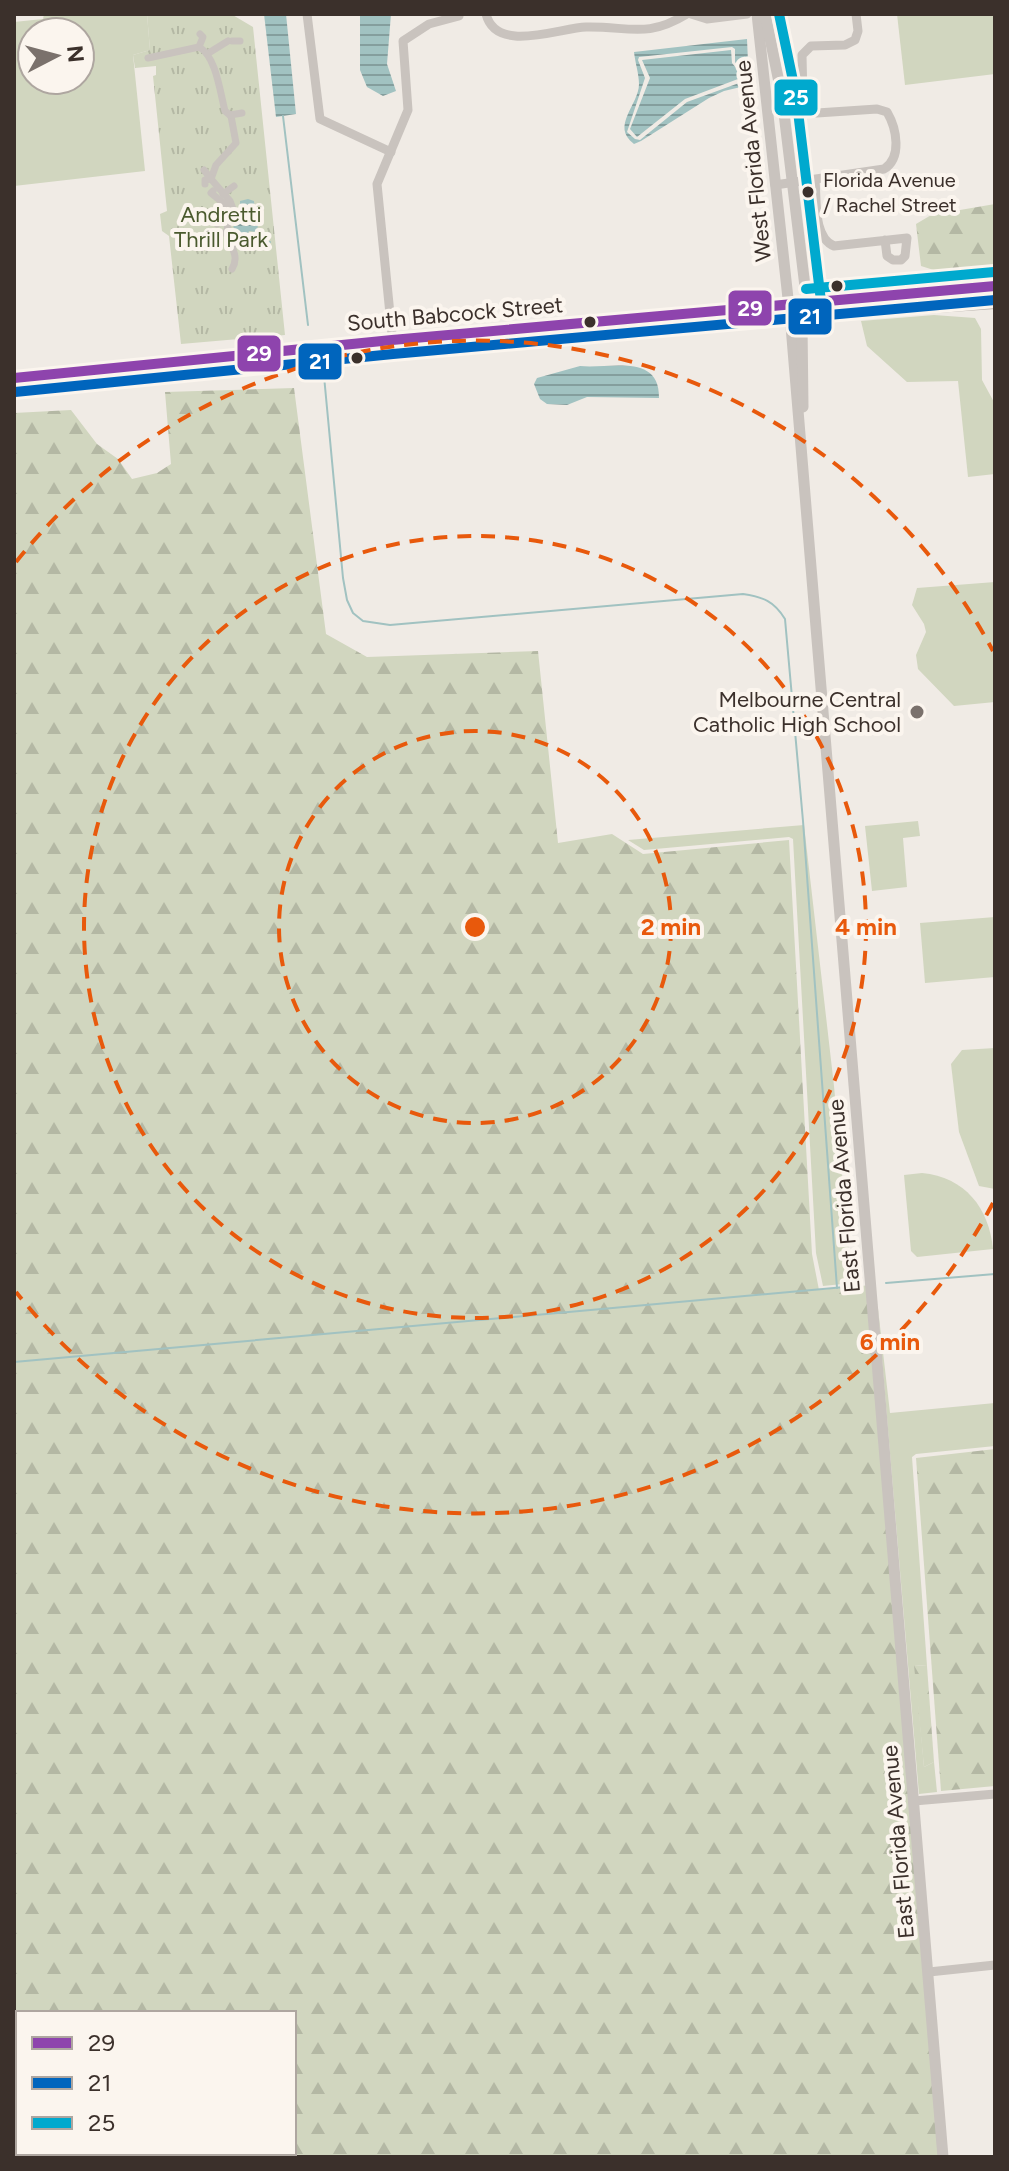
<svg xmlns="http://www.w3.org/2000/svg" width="1009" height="2171" font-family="Figtree,sans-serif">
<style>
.green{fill:#d1d6bf;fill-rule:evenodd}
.forest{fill:url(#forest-firs);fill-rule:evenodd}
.park{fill:url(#park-tufts)}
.water{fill:url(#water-rules);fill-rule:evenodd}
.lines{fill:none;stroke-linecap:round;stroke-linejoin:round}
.stream{stroke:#a1c2c1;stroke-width:2}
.pedestrian{stroke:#c9c3be;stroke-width:7}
.minor{stroke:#c9c3be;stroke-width:9}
.tertiary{stroke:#c9c3be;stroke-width:11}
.secondary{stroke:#bab3ae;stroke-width:12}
.pedestrian-bridge{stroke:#c9c3be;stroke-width:7}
.bus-1-casing{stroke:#fbf5ee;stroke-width:16}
.bus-2-casing{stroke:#fbf5ee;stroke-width:16}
.bus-3-casing{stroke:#fbf5ee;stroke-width:16}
.bus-1{stroke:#8e44ad;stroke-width:10}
.bus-2{stroke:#0065bd;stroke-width:10}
.bus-3{stroke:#00a9ce;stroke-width:10}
.ring{fill:none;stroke:#e8590c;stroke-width:4;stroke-dasharray:14 10}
.bus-dot{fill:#3b302b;stroke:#fbf5ee;stroke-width:3}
.poi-dot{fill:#7a716c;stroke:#fbf5ee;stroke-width:3}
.labels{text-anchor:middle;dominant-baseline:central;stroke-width:8;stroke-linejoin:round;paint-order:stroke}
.bus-label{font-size:20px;fill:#3b302b;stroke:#fbf5ee;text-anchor:start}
.street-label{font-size:22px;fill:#3b302b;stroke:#fbf5ee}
.park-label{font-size:22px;fill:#4a5a2e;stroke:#fbf5ee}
.poi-label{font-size:22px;fill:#3b302b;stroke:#fbf5ee;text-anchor:end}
.centre{fill:#e8590c;stroke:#fbf5ee;stroke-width:4}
.ring-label{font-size:24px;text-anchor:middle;font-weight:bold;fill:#e8590c;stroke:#fbf5ee;stroke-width:8;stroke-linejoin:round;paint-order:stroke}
.line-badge{stroke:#fbf5ee;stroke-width:3}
.badge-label{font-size:22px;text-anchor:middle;font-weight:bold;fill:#fff}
</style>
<defs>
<pattern id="forest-firs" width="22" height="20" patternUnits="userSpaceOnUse" patternTransform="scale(2)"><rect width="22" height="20" fill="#d1d6bf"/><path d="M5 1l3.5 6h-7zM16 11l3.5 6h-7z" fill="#b4b8a4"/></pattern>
<pattern id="park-tufts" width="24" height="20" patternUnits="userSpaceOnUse" patternTransform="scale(2)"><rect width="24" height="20" fill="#d1d6bf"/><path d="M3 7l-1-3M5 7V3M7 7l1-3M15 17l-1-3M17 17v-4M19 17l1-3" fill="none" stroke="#b4b8a4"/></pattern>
<pattern id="water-rules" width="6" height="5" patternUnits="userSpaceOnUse" patternTransform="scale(2)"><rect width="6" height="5" fill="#a1c2c1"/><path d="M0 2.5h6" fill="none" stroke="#849e9d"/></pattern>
</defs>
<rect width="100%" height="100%" fill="#f0ebe5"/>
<g class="green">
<path d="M44,14H147L150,50L133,55L145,171L14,186V22L43,19ZM32,32H80V80H32Z"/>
<polygon points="897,14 995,14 995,74 905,85"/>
<polygon points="934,315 975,318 981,329 982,380 995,404 995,474 968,477 958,381 907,382 867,346 861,321"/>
<polygon points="995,582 995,702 954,706 918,669 916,655 926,632 924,624 912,605 917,588"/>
<polygon points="918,821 920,836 903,838 907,887 872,891 865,826"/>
<polygon points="804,825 834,1086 852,1283 823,1286 816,1253 793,839 789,837 644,850 628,840"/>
<polygon points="995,917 995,977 925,983 920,923"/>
<polygon points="995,1048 995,1189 979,1186 959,1132 951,1064 962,1050"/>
<path d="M922,1173C965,1177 989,1208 993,1249L917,1257L911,1251L904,1175Z"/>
<polygon points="877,1300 890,1413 995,1403 995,1446 916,1454 912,1457 927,1666 915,1665 924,1767 934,1762 937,1792 919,1794"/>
</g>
<g class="forest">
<polygon points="995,204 995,267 940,272 921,266 916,224 943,208 960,210"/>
<path d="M294,388L326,634L367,657L538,651L558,843L612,834L643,854L789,840L812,1254L819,1290L871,1285L943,2157H14V413L71,410L97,444L118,459L132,479L157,473L171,464L165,392ZM18,2013H294V2153H18Z"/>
<polygon points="995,1449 995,1786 941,1791 916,1458"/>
<polygon points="914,1665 927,1666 934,1762 924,1767"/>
</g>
<polygon class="park" points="147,14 231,14 253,27 285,335 181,344 169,236 162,231 160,214 167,211 153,76 156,75 156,66 135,68 133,55 150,50"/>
<g class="water">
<polygon points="264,14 286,14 296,114 276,117"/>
<polygon points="360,14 391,14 387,64 396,91 383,96 367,87 360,70"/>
<path d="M747,39L749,85L724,91L709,98L641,141L634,144C610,126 639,105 639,84C639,74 635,62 634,52ZM732,47L735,49V62L746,75L739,83L687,102L640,140L635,139L627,132L645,78L638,60L639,57Z"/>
<polygon points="731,50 732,63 742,75 738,79 685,99 637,137 630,129 650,78 642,60"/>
<polygon points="248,199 254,201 255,212 251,220 257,222 254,224 258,224 257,232 249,231 246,238 239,241 240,244 237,246 233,224 240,212 240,201"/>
<path d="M580,366C610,369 660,353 659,398L587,397L567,405L547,404L540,399L534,384L537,378Z"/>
</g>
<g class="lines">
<g class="stream">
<polyline points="283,116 308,325"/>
<polyline points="248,237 261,243 270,242"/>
<path d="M324,376L343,578L347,600L353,613L363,621L390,625L743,594C763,597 774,601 785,619L803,821L837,1288"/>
<polyline points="886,1283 995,1274"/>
<polyline points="14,1362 856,1286"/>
</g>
<g class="pedestrian">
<polyline points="232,41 240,41"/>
<polyline points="199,47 203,37 200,34"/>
<polyline points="207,54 228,41"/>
<path d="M148,58L199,47C216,56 220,92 225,111L231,116L236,143L216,165L211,179L230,201L233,209C216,240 244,249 232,269"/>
<polyline points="230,115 242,113"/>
<polyline points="204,170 211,179 205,180 205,184"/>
<polyline points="223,194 234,186"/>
<polyline points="210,233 226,233"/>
</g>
<g class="minor">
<polyline points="307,14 320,119 391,152"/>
<path d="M486,14C496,54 559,28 586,27C629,26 646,39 687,14"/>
<polyline points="691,14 707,19 747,14"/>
<path d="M815,181C817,201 813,237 834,246L907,238L905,256L901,260H893L887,256L885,240"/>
<path d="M775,185L884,169C902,158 897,129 887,112L877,109L817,113L808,110L803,100L802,55L811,46L845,45L855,40L858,31L856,14"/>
<polyline points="394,354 377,184 408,110 403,41 429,24 459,16"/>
<polyline points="914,1801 995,1794"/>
<polyline points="929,1972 995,1965"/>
</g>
<g class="tertiary">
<polyline points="757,14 791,326 943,2157"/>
<polyline points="765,14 782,97 807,303 802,325 803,407"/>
</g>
<g class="secondary">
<polyline points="14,378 392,340 995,286"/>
<polyline points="14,391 803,316 995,303"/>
</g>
<polyline class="pedestrian-bridge" points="213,191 211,193 227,206 215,222 217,224"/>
<g class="bus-1-casing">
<polyline id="bus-1" points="14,378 392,340 995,286"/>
</g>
<g class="bus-2-casing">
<polyline id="bus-2" points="15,392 393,354 995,300"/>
</g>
<g class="bus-3-casing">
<g id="bus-3">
<polyline points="779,14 796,95 821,301"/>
<polyline points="806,289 994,272"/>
</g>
</g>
<use href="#bus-1" class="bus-1"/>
<use href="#bus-2" class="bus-2"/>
<use href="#bus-3" class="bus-3"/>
</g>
<g class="ring">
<circle cx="475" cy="927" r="196"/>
<circle cx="475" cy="927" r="391"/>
<path d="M993 1203A587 587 0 0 1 16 1292M16 562A587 587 0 0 1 993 651"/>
</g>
<g class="bus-dot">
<circle cx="808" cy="192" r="7"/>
<circle cx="837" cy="286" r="7"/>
<circle cx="590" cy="322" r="7"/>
<circle cx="357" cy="358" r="7"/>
</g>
<circle class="poi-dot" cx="917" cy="712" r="8"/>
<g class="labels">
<g class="bus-label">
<text x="823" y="180">Florida Avenue<tspan x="823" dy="25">/ Rachel Street</tspan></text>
</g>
<g class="street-label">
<text transform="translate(753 161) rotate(-96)">West Florida Avenue</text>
<text transform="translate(455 314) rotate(-5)">South Babcock Street</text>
<text transform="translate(844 1196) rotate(-95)">East Florida Avenue</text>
<text transform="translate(898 1842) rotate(-95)">East Florida Avenue</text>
</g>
<g class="park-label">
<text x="221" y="214">Andretti<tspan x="221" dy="25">Thrill Park</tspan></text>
</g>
<g class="poi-label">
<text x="901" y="699">Melbourne Central<tspan x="901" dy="25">Catholic High School</tspan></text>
</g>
</g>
<circle cx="475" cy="927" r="12" class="centre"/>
<g class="ring-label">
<text x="671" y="935">2 min</text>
<text x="866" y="935">4 min</text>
<text x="890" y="1350">6 min</text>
</g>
<g class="line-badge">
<rect x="773" y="78" width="46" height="39" rx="8" fill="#00a9ce"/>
<rect x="727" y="289" width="46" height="38" rx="8" fill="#8e44ad"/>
<rect x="787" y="297" width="46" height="39" rx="8" fill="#0065bd"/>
<rect x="236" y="334" width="46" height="39" rx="8" fill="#8e44ad"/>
<rect x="297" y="342" width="46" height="39" rx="8" fill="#0065bd"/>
</g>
<g class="badge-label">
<text x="796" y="105">25</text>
<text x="750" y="316">29</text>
<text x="810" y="324">21</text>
<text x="259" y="361">29</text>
<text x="320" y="369">21</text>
</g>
<rect width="1009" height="2171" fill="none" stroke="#3b302b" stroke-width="32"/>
<rect x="16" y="2011" width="280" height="144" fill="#fbf5ee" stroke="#aea6a0" stroke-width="2"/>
<rect x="32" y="2037" width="40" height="12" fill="#8e44ad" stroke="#aea6a0" stroke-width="2"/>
<text x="88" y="2051" font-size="24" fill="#3b302b">29</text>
<rect x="32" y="2077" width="40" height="12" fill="#0065bd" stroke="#aea6a0" stroke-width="2"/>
<text x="88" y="2091" font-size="24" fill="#3b302b">21</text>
<rect x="32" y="2117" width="40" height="12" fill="#00a9ce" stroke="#aea6a0" stroke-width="2"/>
<text x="88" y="2131" font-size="24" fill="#3b302b">25</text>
<g transform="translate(56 56) rotate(84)"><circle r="38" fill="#fbf5ee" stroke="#aea6a0" stroke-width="2"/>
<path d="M0-6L14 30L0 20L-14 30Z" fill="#7a716c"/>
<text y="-12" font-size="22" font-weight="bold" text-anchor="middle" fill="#3b302b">N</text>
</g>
</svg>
